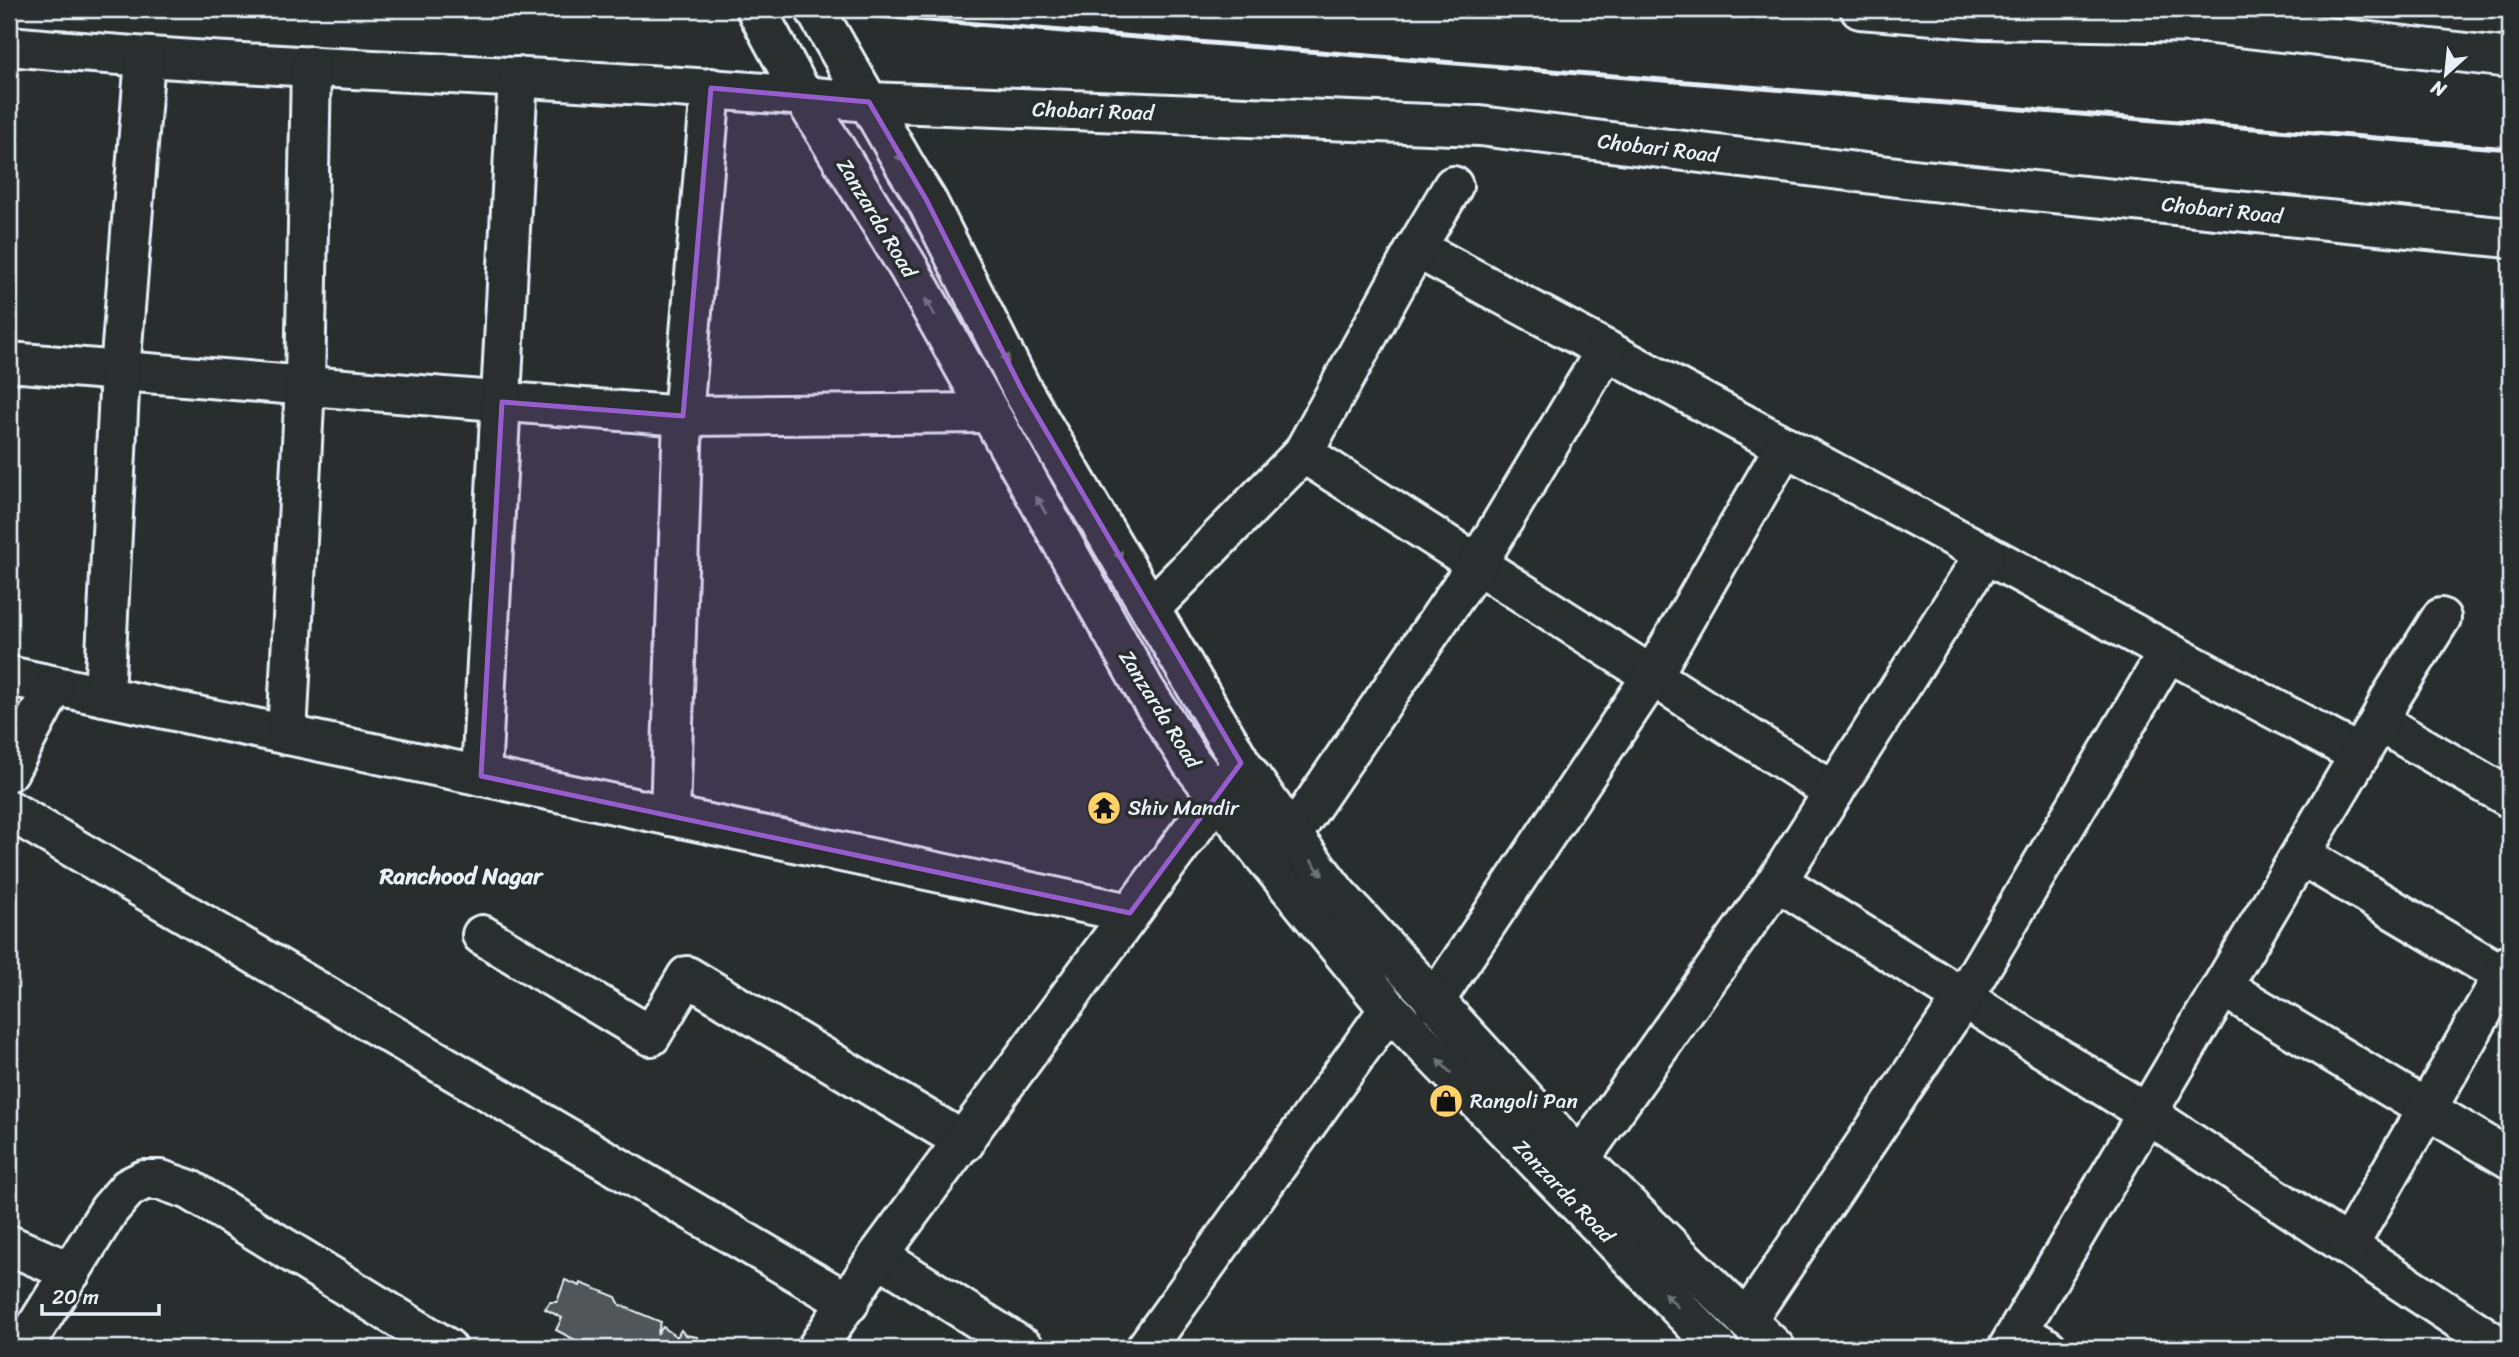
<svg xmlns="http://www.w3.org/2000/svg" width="2519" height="1357" font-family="Sriracha,sans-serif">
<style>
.building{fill:#535759;stroke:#e8f1f8;stroke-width:2}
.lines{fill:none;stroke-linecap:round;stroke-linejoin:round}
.street-casing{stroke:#e8f1f8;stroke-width:44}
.secondary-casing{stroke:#e8f1f8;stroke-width:44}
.street{stroke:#2a2d2e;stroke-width:38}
.secondary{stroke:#2a2d2e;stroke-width:38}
.rail{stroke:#e8f1f8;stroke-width:5}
.oneway{fill:#6c7275}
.marked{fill:#965dcd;fill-opacity:0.2;stroke:#965dcd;stroke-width:5;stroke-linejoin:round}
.labels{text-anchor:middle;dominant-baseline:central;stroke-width:7;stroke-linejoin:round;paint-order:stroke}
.street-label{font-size:21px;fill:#e8f1f8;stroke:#2a2d2e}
.poi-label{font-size:21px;fill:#e8f1f8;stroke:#2a2d2e;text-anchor:start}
.neighbourhood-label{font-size:23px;font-weight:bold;fill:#e8f1f8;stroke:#2a2d2e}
</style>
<rect width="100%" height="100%" fill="#2a2d2e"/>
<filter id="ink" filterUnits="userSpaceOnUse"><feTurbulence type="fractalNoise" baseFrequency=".0143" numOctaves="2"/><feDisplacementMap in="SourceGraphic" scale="14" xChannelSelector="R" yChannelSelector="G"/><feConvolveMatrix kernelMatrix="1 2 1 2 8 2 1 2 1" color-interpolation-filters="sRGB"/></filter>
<g filter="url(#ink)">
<polygon class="building" points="565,1280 580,1286 581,1283 616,1297 620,1305 661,1322 657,1335 663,1327 677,1337 681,1330 685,1335 697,1337 699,1346 712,1343 716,1348 578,1348 581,1343 556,1330 562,1318 545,1309 550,1302 557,1302"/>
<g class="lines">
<g class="street-casing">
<g id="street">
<polyline points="1860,9 1984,19 2204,23 2510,58"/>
<path d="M9,46C273,70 539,74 803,96"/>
<polyline points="1416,248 2360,755"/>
<polyline points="9,362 683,416 989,413"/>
<polyline points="1303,453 1834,792"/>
<polyline points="1151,608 1303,453 1416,248 1453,186"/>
<polyline points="9,676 1130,913"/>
<polyline points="104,696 120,371 145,58"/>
<polyline points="2379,722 2510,798"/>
<polyline points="287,735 305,385 311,66"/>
<polyline points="9,771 54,686"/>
<polyline points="481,776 518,77"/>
<polyline points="9,810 849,1303"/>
<polyline points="670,816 683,416 711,88"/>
<polyline points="1292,835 1477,564 1606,350"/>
<polyline points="2301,855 2510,979"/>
<polyline points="1777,881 2148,1114 2502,1348"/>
<polyline points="482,935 651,1036 687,976 965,1142"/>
<polyline points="2223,987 2510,1159"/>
<polyline points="1434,1002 1652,676 1785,446"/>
<polyline points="1580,1159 1777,881 1985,554"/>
<polyline points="9,1245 71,1272"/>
<polyline points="2348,1246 2510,964"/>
<polyline points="878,1256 1024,1348"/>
<polyline points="1747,1320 1963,998 2168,652"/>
<polyline points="2020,1332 2047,1348"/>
<polyline points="23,1348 109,1210 128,1188 144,1180 161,1180 190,1190 447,1348"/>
<polyline points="817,1348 878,1256 1237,769"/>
<polyline points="1146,1348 1389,1009"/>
<polyline points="2008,1348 2379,722 2390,699 2441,618"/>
</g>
</g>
<g class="secondary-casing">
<g id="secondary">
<polyline points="756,9 803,96 908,267 1145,690 1191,762 1264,856 1389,1009 1718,1348"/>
<polyline points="815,9 907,169 927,201 1022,390 1241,763 1292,835 1337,894 1580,1159 1775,1348"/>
<polyline points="803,96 869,102 1480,126 1922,180 2510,238"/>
</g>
</g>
<use href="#street" class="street"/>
<use href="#secondary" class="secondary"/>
<polyline class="rail" points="792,9 2510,149"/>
</g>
<defs><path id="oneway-solid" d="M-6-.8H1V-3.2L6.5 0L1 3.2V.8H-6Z" transform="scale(1.75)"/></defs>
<g class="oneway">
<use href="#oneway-solid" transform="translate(898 153) rotate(61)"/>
<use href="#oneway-solid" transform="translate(930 307) rotate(-119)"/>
<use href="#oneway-solid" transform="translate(1004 354) rotate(63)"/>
<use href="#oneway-solid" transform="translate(1041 505) rotate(-119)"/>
<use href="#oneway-solid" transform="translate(1117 551) rotate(59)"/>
<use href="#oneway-solid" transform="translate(1317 868) rotate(53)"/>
<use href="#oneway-solid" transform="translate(1444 1066) rotate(-134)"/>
<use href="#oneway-solid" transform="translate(1671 1300) rotate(-134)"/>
</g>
</g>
<path class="marked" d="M711,88L869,102L927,201L1022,390L1241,763L1130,913L481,776L502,402L683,416Z"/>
<defs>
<g id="temple-disc" transform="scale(1.75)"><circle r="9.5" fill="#ffd166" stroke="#2a2d2e"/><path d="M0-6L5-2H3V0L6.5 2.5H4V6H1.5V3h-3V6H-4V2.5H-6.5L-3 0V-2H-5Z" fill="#111"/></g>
<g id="shop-disc" transform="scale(1.75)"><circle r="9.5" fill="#ffd166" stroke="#2a2d2e"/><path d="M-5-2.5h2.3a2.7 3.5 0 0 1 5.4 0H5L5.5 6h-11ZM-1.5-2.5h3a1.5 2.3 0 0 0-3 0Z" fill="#111"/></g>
</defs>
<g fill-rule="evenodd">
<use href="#temple-disc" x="1104" y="808"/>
<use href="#shop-disc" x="1446" y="1101"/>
</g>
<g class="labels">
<g class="street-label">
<text transform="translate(1093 111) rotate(2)">Chobari Road</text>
<text transform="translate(1658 148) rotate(7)">Chobari Road</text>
<text transform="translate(2222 210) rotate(6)">Chobari Road</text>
<text transform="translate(877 218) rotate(59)">Zanzarda Road</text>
<text transform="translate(1160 709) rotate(58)">Zanzarda Road</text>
<text transform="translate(1564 1191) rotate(46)">Zanzarda Road</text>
</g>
<g class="poi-label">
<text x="1128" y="808">Shiv Mandir</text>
<text x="1470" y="1101">Rangoli Pan</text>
</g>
<g class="neighbourhood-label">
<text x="461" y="876">Ranchood Nagar</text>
</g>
</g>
<rect width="2519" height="1357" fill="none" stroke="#2a2d2e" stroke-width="35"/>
<rect x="18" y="18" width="2484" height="1322" fill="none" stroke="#e8f1f8" stroke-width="2.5" filter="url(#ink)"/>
<g transform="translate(2446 74) rotate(207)" stroke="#2a2d2e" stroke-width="5" paint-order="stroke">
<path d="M0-5L12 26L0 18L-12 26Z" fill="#e8f1f8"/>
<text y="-10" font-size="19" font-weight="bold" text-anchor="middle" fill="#e8f1f8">N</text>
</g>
<path d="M42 1304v10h117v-10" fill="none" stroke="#e8f1f8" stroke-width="3.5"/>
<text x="52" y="1304" font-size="21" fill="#e8f1f8" stroke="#2a2d2e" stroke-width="5" paint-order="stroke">20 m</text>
</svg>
